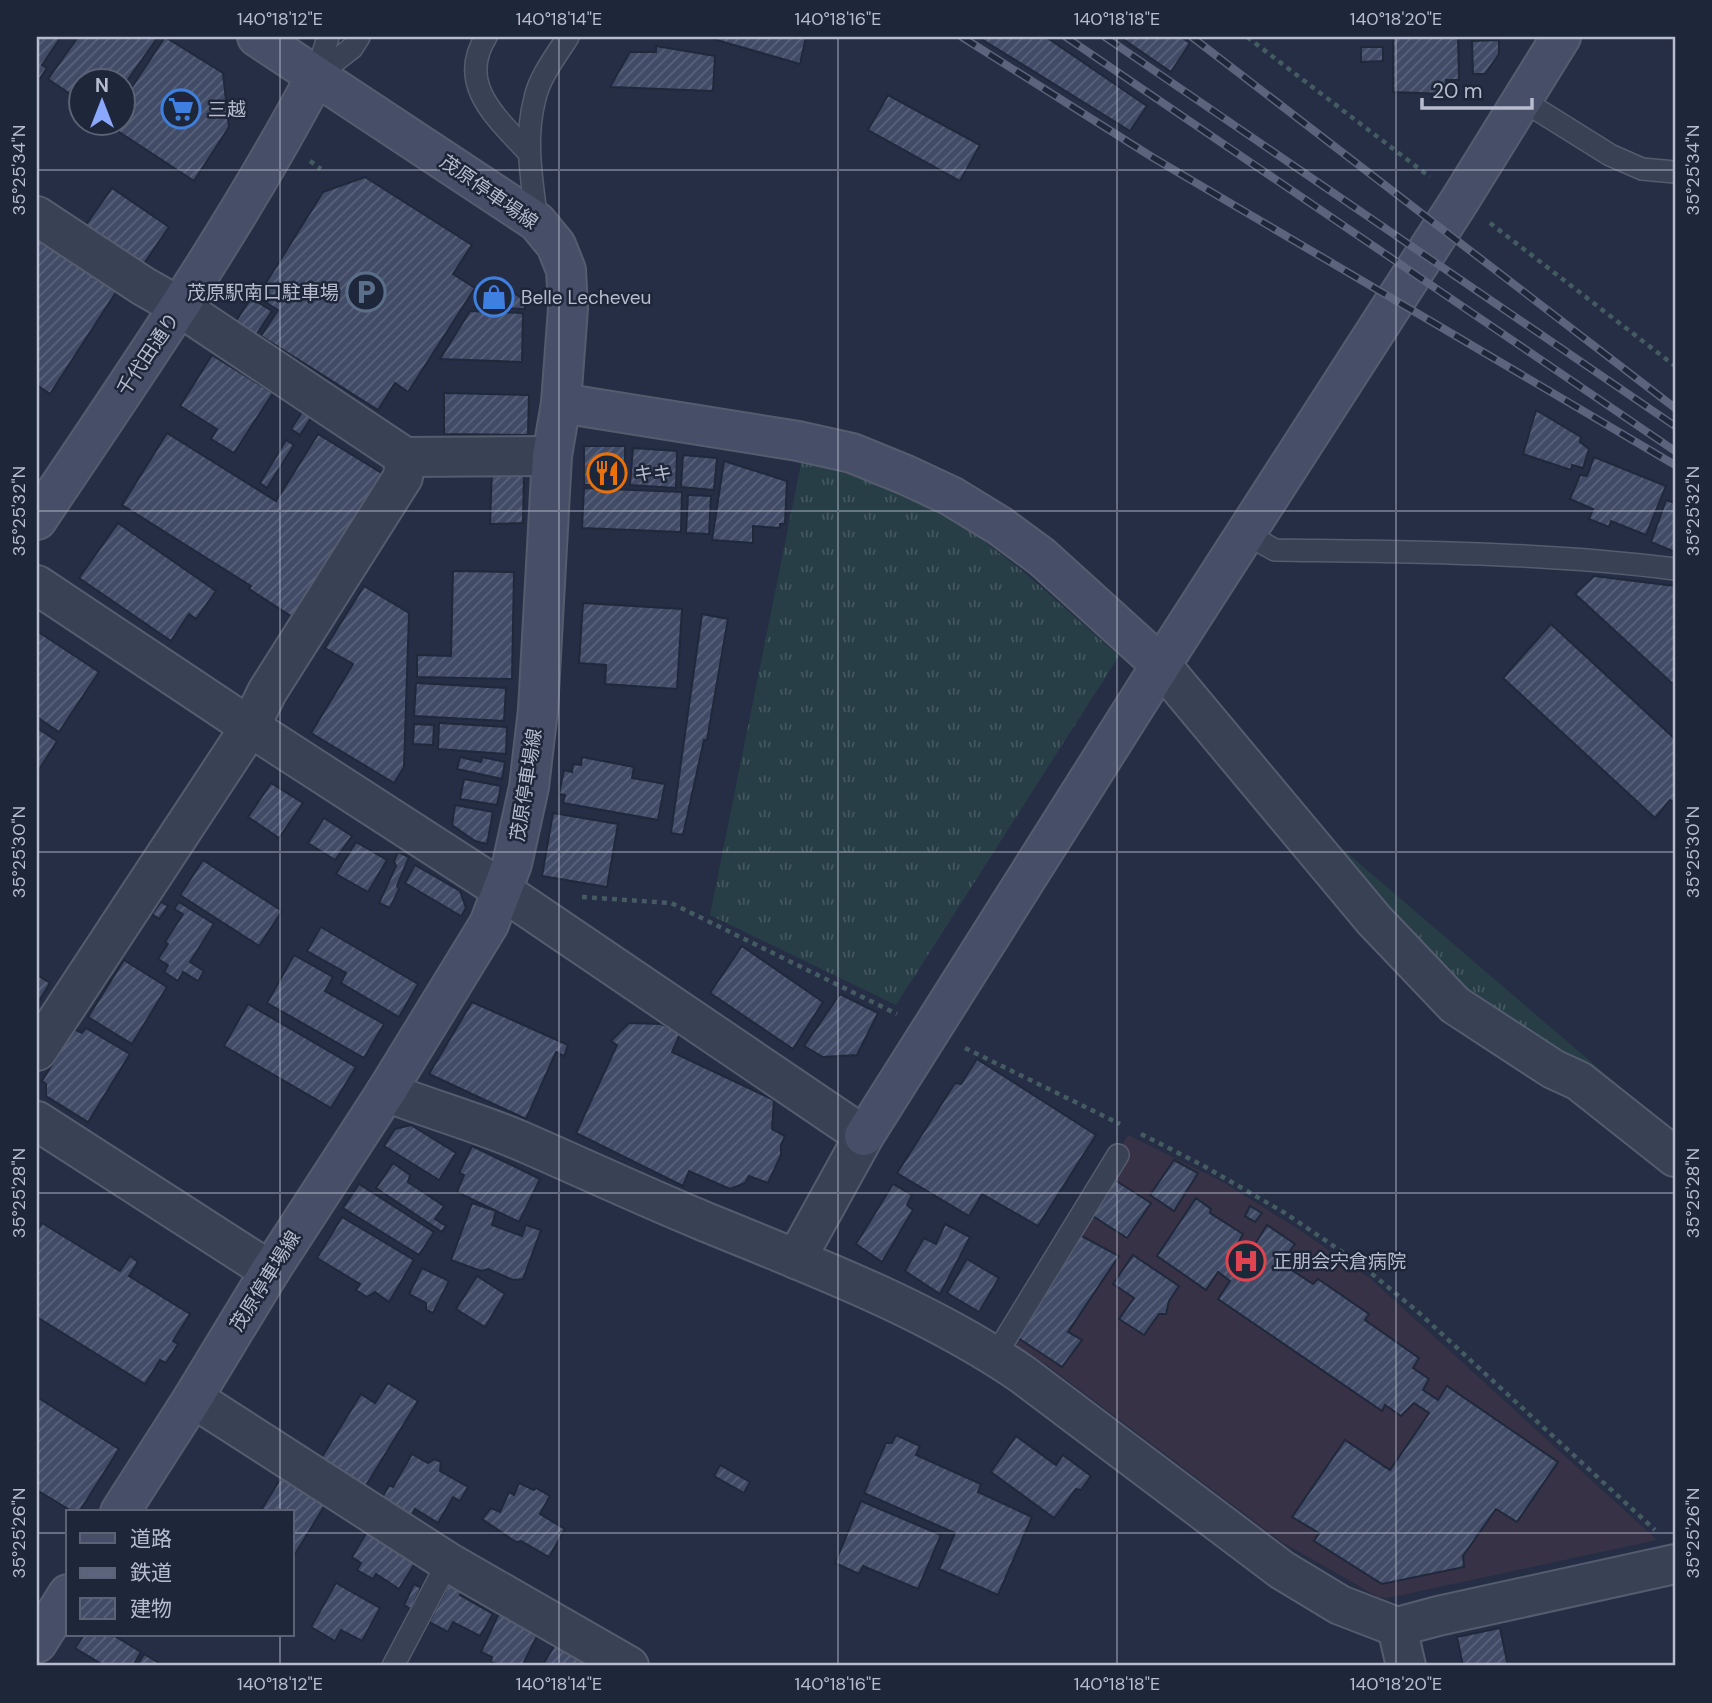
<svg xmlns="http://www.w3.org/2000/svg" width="1712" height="1703" font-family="'DM Sans','Noto Sans JP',sans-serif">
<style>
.medical{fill:#373245}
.grass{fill:url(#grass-tufts)}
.building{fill:url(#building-hatch);stroke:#20283c;stroke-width:2}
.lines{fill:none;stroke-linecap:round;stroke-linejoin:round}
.lane-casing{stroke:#555c6f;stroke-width:24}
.street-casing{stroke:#555c6f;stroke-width:42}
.secondary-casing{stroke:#555c6f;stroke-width:42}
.path{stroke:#455b62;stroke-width:4.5;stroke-dasharray:5 5;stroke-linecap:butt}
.lane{stroke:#394155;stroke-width:21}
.street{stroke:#394155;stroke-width:38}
.secondary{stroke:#474f68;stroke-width:38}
.rail-casing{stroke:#5b647c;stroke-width:8}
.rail{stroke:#1e263a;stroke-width:5;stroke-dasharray:16;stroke-linecap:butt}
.ticks{fill:none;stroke:#b7bdce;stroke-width:2;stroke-opacity:0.45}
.labels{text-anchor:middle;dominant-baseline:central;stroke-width:5;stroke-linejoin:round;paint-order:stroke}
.poi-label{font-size:19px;fill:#b7bdce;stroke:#1e263a;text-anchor:start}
.street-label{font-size:19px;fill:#b7bdce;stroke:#1e263a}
.neatline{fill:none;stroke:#b7bdce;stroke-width:2.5}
.ticks-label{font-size:18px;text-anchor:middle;fill:#b7bdce}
</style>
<defs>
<pattern id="grass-tufts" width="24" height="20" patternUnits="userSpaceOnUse" patternTransform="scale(1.75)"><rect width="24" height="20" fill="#273e46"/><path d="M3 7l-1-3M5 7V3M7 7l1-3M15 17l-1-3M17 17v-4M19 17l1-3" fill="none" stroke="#445860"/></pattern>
<pattern id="building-hatch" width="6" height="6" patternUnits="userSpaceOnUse" patternTransform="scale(1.75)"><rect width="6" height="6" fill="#414b66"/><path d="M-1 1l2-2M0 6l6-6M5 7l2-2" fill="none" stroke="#5a637b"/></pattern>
</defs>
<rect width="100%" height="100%" fill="#252e45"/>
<polygon class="medical" points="1128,1135 1223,1182 1298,1229 1371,1279 1657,1540 1388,1598 1378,1597 1282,1542 1047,1365 1004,1338"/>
<g class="grass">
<polygon points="802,459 876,479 950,515 1025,573 1119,656 896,1005 710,915"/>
<polygon points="1304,816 1675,1134 1461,996"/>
</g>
<g class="building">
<polygon points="37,37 61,37 42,65 47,68 37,83"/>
<polygon points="78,37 158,37 122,88 122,80 80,80 80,105 70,98 70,94 48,79"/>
<polygon points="165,37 223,73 229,127 194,181 107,124 122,122 122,102"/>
<polygon points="706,37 806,37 800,64"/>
<polygon points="978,37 1046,37 1147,106 1130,131"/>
<polygon points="1120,37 1181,37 1190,43 1171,72"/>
<polygon points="1329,37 1458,37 1459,80 1446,80 1446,94 1393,92 1393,38"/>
<polygon points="1329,37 1458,37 1459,80 1446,80 1446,94 1393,92 1393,38"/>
<polygon points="1499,40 1499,54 1485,74 1473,74 1472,41"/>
<polygon points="656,46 715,56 713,91 610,87 630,52 656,52"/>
<polygon points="1361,47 1383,47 1383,61 1361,62"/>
<polygon points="888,95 980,145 960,181 868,130"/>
<polygon points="365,177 472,245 453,274 475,288 408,392 395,383 378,410 261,336 278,310 257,297 323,192"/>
<polygon points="112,188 169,227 141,268 83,229"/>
<polygon points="37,233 120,286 50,394 37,385"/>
<polygon points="492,280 525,300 525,309 474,307"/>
<polygon points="251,298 272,311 256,335 236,321"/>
<polygon points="470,311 523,313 522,362 440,359"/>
<polygon points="212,355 273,393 234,453 211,439 217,429 180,406"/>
<polygon points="444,393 529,395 528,435 444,434"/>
<polygon points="304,409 313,415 300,435 291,429"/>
<polygon points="1536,410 1581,437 1580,442 1589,449 1583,468 1572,465 1571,470 1523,454"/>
<polygon points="167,433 276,501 318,434 388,477 297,620 249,589 251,586 122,505"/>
<polygon points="286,440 294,445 267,488 260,483"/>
<rect x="584" y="446" width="41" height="39"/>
<polygon points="633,448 677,451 676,488 630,485"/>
<polygon points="683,455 717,458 714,490 681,487"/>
<polygon points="1594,457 1666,486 1646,535 1611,521 1609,527 1589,519 1593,509 1570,499 1580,475 1587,476"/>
<polygon points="724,461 787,481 785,524 780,524 780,528 753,526 753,543 712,540"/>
<polygon points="492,469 524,474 523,523 490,524"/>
<polygon points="584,488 682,492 681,532 582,528"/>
<polygon points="688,495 711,496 709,534 686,533"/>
<polygon points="1666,500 1675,503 1675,552 1651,542"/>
<polygon points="118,523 216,591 196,619 189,614 171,641 79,578"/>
<polygon points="453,571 514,572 512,679 417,677 417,655 451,656"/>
<polygon points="1594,576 1675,586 1675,686 1575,594"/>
<polygon points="364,586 409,613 404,767 394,783 311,733 353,664 325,648"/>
<polygon points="583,603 682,609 677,689 605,684 606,665 579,663"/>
<polygon points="702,614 728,619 707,740 704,740 683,835 671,833"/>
<polygon points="1551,624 1675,739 1675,803 1670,800 1655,818 1503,678"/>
<polygon points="37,631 99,672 59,732 37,717"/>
<polygon points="416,683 506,688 504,721 414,716"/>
<polygon points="439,723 507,727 506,754 438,749"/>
<polygon points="414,724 434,725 433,745 413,744"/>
<polygon points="37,728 57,741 37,773"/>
<polygon points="460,757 481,762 482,757 505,762 502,779 457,769"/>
<polygon points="582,757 634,767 632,778 665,784 658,820 563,803 565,795 559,794 564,770 572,772 573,764 581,765"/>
<polygon points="464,779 501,786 497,805 460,799"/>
<polygon points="271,783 303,803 279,838 248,817"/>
<polygon points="455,805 493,812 487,844 475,841 452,825"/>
<polygon points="553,813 618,824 607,887 542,876"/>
<polygon points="324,818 352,836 335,860 308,843"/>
<polygon points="356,842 387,860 368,892 336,874"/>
<polygon points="398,852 409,857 397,886 399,889 390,908 379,903 396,866 394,861"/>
<polygon points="203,860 282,911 259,946 180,895"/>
<polygon points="415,865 460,891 466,908 461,916 405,883"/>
<polygon points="161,902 168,906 159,919 152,914"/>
<polygon points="179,902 214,924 190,962 204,971 198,981 183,972 178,981 164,972 168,965 158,959 168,944 165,942 183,914 174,909"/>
<polygon points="321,927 418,984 399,1017 341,983 346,973 307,951"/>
<polygon points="742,946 823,1002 793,1049 710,993"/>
<polygon points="294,955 333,977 325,991 384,1024 364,1058 267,1003"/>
<polygon points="124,960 167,987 132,1044 88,1017"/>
<polygon points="37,975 50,983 37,1004"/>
<polygon points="840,994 878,1013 857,1055 823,1057 804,1046"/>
<polygon points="472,1002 568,1045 564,1056 556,1052 526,1119 429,1074"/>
<polygon points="248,1004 356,1067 331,1108 224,1046"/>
<polygon points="629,1023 661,1024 681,1032 672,1052 774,1100 772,1129 785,1136 781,1145 781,1155 768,1183 749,1176 745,1183 730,1189 689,1171 683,1186 576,1133 617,1045 611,1041"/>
<polygon points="86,1028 130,1054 88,1122 46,1096 46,1084 42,1081 74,1029 82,1033"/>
<polygon points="977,1059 1096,1135 1038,1226 982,1194 969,1216 897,1173 955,1083 961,1084"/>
<polygon points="411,1125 456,1153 439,1180 384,1146 395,1129"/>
<polygon points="472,1146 540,1179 519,1222 457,1192 464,1175 459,1173"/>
<polygon points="1174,1160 1198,1173 1174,1211 1150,1195"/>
<polygon points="393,1163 410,1175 408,1182 444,1206 435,1219 446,1226 442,1232 376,1188"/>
<polygon points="1110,1177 1151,1203 1127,1238 1088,1213"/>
<polygon points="359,1184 434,1232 419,1255 343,1208"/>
<polygon points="893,1184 912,1195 907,1205 913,1210 882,1262 856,1244"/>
<polygon points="1196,1198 1211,1209 1210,1213 1243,1234 1234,1250 1246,1259 1267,1225 1295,1244 1281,1263 1313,1284 1318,1279 1369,1314 1365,1320 1419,1358 1413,1368 1429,1379 1423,1390 1438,1400 1447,1386 1558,1462 1517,1522 1496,1509 1463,1556 1464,1567 1382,1584 1314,1541 1319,1533 1292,1517 1345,1440 1390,1470 1429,1413 1414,1403 1401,1416 1385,1405 1382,1411 1218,1299 1230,1281 1218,1272 1206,1290 1157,1256"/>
<polygon points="472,1203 496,1211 492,1225 522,1236 526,1225 541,1230 523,1279 513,1280 488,1269 481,1271 451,1260"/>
<polygon points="1250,1206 1262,1213 1255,1222 1245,1216"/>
<polygon points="342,1217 414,1260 389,1302 375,1292 367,1297 356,1290 360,1284 317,1258"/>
<polygon points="42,1223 120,1271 130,1256 138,1262 129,1276 190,1314 173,1341 178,1344 166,1363 160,1360 145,1384 37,1317 37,1231"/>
<polygon points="945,1224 970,1237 940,1294 905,1271 924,1238 936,1244"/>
<polygon points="1078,1234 1119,1256 1068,1332 1082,1340 1062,1367 1015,1336"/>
<polygon points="1133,1255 1179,1286 1169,1301 1166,1314 1159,1314 1144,1335 1119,1319 1134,1298 1113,1284"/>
<polygon points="967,1259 999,1278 979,1312 947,1293"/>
<polygon points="422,1268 449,1281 433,1313 426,1310 426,1303 409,1294"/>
<polygon points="477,1276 505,1294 485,1327 456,1309"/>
<polygon points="388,1383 418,1401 365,1487 320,1460 361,1394 375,1403"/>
<polygon points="37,1397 119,1449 79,1512 73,1512 37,1490"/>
<polygon points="896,1435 920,1446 916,1455 981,1484 978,1492 1032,1517 998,1595 939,1569 955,1533 864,1493 886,1443 892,1443"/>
<polygon points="1016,1436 1056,1465 1063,1455 1091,1476 1081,1490 1076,1489 1054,1518 991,1472"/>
<polygon points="412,1454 428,1463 435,1459 441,1462 440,1471 468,1487 460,1501 453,1497 438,1523 415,1509 410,1519 380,1502 389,1485 393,1487"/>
<polygon points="720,1465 750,1482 744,1493 714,1476"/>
<polygon points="281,1478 325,1505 292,1559 292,1512 260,1512"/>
<polygon points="519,1483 534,1490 536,1488 550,1496 540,1514 565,1529 549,1557 521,1541 516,1542 482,1519 491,1508 500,1512 509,1492 514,1495"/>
<polygon points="861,1501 941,1535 918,1589 863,1566 859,1574 835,1563"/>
<polygon points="370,1527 419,1557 399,1589 376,1574 373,1579 357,1570 361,1563 352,1557"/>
<polygon points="336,1583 380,1608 362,1641 341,1630 335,1641 311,1627"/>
<polygon points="414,1584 421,1588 411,1609 404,1605"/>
<polygon points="449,1584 464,1587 460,1595 493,1614 480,1636 453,1622 448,1632 429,1622"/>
<polygon points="500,1611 540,1630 524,1662 533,1666 501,1666 491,1662 492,1657 481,1652"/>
<polygon points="1500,1628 1508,1666 1463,1666 1457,1637"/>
<polygon points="84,1635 113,1635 141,1652 134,1664 137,1666 144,1654 164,1666 105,1666 75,1648"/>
<polygon points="558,1640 593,1666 542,1666"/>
</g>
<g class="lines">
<g class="lane-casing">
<g id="lane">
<path d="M486,37C456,85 498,119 529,153"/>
<polyline points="316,76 352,48 359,37"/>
<polyline points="316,76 328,37"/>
<polyline points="1522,100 1610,155 1642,169 1675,172"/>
<path d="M537,222C532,181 524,139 535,98C540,76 556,56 568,37"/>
<path d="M1246,534L1275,550C1410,552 1542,552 1675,569"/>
<polyline points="995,1356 1118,1155"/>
<polyline points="393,1666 448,1562"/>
</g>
</g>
<g class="street-casing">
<g id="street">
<polyline points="37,216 143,286 180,307 405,457 552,456"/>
<polyline points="37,585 250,727 485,879 864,1136 796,1259"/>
<polyline points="1161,665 1374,920 1455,1005 1553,1069 1579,1081 1675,1157"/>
<polyline points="37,1051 250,727 267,692 403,477 405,457"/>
<path d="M386,1092C430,1109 477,1122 521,1141C581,1167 640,1195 701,1220C810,1265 924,1307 1022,1374L1282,1570L1340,1605L1397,1627L1438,1616L1675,1564"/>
<polyline points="37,1121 270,1271"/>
<polyline points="193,1398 448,1562 629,1666"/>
<polyline points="1397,1627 1406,1666"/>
</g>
</g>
<g class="secondary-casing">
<g id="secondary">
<polyline points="561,403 798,441 852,453 906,475 951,496 1000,526 1042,557 1161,665"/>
<path d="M37,520C134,375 234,231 316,76"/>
<polyline points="864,1136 1161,665 1460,200 1561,37"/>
<polyline points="120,1512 193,1398 270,1271 386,1092 489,924 512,864 529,787 538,710 552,456 561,403 568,308 566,270 556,245 537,222 257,37"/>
<polyline points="37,1643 68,1594"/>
</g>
</g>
<g class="path">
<polyline points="1247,37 1430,177"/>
<polyline points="310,161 321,169"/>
<polyline points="1490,223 1675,366"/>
<polyline points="582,897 671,903 897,1014"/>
<polyline points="965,1048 1120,1124"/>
<polyline points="1141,1134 1202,1165 1285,1213 1360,1264 1417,1311 1655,1530"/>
</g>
<use href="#lane" class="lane"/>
<use href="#street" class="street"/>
<use href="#secondary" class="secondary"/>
<g class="rail-casing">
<g id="rail">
<polyline points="962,37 1152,157 1675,465"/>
<polyline points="1066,37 1675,451"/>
<polyline points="1105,37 1675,426"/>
<polyline points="1192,37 1675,408"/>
</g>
</g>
<use href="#rail" class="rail"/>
</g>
<path class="ticks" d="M280,37V1512M559,37V1666M838,37V1666M1117,37V1666M1396,37V1666M1675,37V1666M37,170H1675M37,511H1675M37,852H1675M37,1193H1675M37,1533H68M292,1533H1675M280,1635V1666"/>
<defs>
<g id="supermarket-ring" transform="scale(2.0125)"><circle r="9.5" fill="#1e263a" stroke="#3f7fe0" stroke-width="1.5"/><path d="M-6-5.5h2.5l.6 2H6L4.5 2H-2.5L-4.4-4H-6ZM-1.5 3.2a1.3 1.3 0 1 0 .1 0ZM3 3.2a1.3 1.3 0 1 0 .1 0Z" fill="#3f7fe0"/></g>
<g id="parking-ring" transform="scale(2.0125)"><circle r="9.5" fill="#1e263a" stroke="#5c6f8a" stroke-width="1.5"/><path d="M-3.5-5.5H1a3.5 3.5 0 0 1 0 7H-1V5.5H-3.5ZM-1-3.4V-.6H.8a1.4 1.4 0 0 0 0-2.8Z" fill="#5c6f8a"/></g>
<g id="shop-ring" transform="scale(2.0125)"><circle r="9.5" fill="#1e263a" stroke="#3f7fe0" stroke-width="1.5"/><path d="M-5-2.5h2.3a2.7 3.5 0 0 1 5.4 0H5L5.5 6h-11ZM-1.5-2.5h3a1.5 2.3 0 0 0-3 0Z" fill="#3f7fe0"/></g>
<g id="restaurant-ring" transform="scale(2.0125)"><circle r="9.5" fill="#1e263a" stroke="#e8710a" stroke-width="1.5"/><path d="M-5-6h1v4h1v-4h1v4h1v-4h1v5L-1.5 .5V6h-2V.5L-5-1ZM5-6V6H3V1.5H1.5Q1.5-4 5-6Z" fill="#e8710a"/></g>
<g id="hospital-ring" transform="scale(2.0125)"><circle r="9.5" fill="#1e263a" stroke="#e0444e" stroke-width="1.5"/><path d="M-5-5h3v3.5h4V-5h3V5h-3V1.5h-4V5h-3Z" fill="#e0444e"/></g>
</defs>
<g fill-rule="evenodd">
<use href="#supermarket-ring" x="181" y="109"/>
<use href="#parking-ring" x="366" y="292"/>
<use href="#shop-ring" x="494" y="297"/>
<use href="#restaurant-ring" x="607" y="473"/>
<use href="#hospital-ring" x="1246" y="1261"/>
</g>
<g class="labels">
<g class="poi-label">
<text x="208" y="109">三越</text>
<text x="339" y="292" text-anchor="end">茂原駅南口駐車場</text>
<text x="521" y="297">Belle Lecheveu</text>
<text x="634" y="473">キキ</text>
<text x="1273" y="1261">正朋会宍倉病院</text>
</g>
<g class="street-label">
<text transform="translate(489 192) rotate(35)">茂原停車場線</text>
<text transform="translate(148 354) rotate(-56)">千代田通り</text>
<text transform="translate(526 785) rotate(-81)">茂原停車場線</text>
<text transform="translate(265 1281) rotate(-58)">茂原停車場線</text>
</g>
</g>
<rect width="1712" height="1703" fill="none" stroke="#1e263a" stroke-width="77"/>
<rect x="66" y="1510" width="228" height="126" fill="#1e263a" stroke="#5b6275" stroke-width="2"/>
<rect x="80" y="1533" width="35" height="10" fill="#474f68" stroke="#5b6275" stroke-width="2"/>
<text x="130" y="1546" font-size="21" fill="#b7bdce">道路</text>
<rect x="80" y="1568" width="35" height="10" fill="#5b647c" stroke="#5b6275" stroke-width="2"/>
<text x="130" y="1580" font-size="21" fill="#b7bdce">鉄道</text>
<rect x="80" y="1598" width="35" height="21" fill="url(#building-hatch)" stroke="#5b6275" stroke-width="2"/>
<text x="130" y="1616" font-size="21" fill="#b7bdce">建物</text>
<g transform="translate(102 102)"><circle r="33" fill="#1e263a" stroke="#5b6275" stroke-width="2"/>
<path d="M0-5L12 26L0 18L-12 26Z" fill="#8ba8ff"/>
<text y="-10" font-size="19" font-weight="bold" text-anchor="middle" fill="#b7bdce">N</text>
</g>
<path d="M1422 98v10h110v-10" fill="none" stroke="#b7bdce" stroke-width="3.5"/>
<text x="1432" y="98" font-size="21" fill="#b7bdce" stroke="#1e263a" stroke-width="5" paint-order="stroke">20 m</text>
<rect x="38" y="38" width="1636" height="1626" class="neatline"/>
<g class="ticks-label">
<text x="280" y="25">140°18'12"E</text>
<text x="559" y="25">140°18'14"E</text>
<text x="838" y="25">140°18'16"E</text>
<text x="1117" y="25">140°18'18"E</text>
<text x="1396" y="25">140°18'20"E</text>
<text transform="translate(19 170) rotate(-90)" y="6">35°25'34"N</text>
<text transform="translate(1693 170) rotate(-90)" y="6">35°25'34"N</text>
<text transform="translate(19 511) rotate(-90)" y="6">35°25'32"N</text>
<text transform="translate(1693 511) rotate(-90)" y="6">35°25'32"N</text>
<text transform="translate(19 852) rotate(-90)" y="6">35°25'30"N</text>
<text transform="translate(1693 852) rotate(-90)" y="6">35°25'30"N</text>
<text transform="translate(19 1193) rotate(-90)" y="6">35°25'28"N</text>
<text transform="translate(1693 1193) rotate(-90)" y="6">35°25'28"N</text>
<text transform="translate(19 1533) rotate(-90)" y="6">35°25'26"N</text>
<text transform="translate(1693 1533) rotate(-90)" y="6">35°25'26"N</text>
<text x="280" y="1690">140°18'12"E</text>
<text x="559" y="1690">140°18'14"E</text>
<text x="838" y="1690">140°18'16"E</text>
<text x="1117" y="1690">140°18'18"E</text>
<text x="1396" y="1690">140°18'20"E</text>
</g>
</svg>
